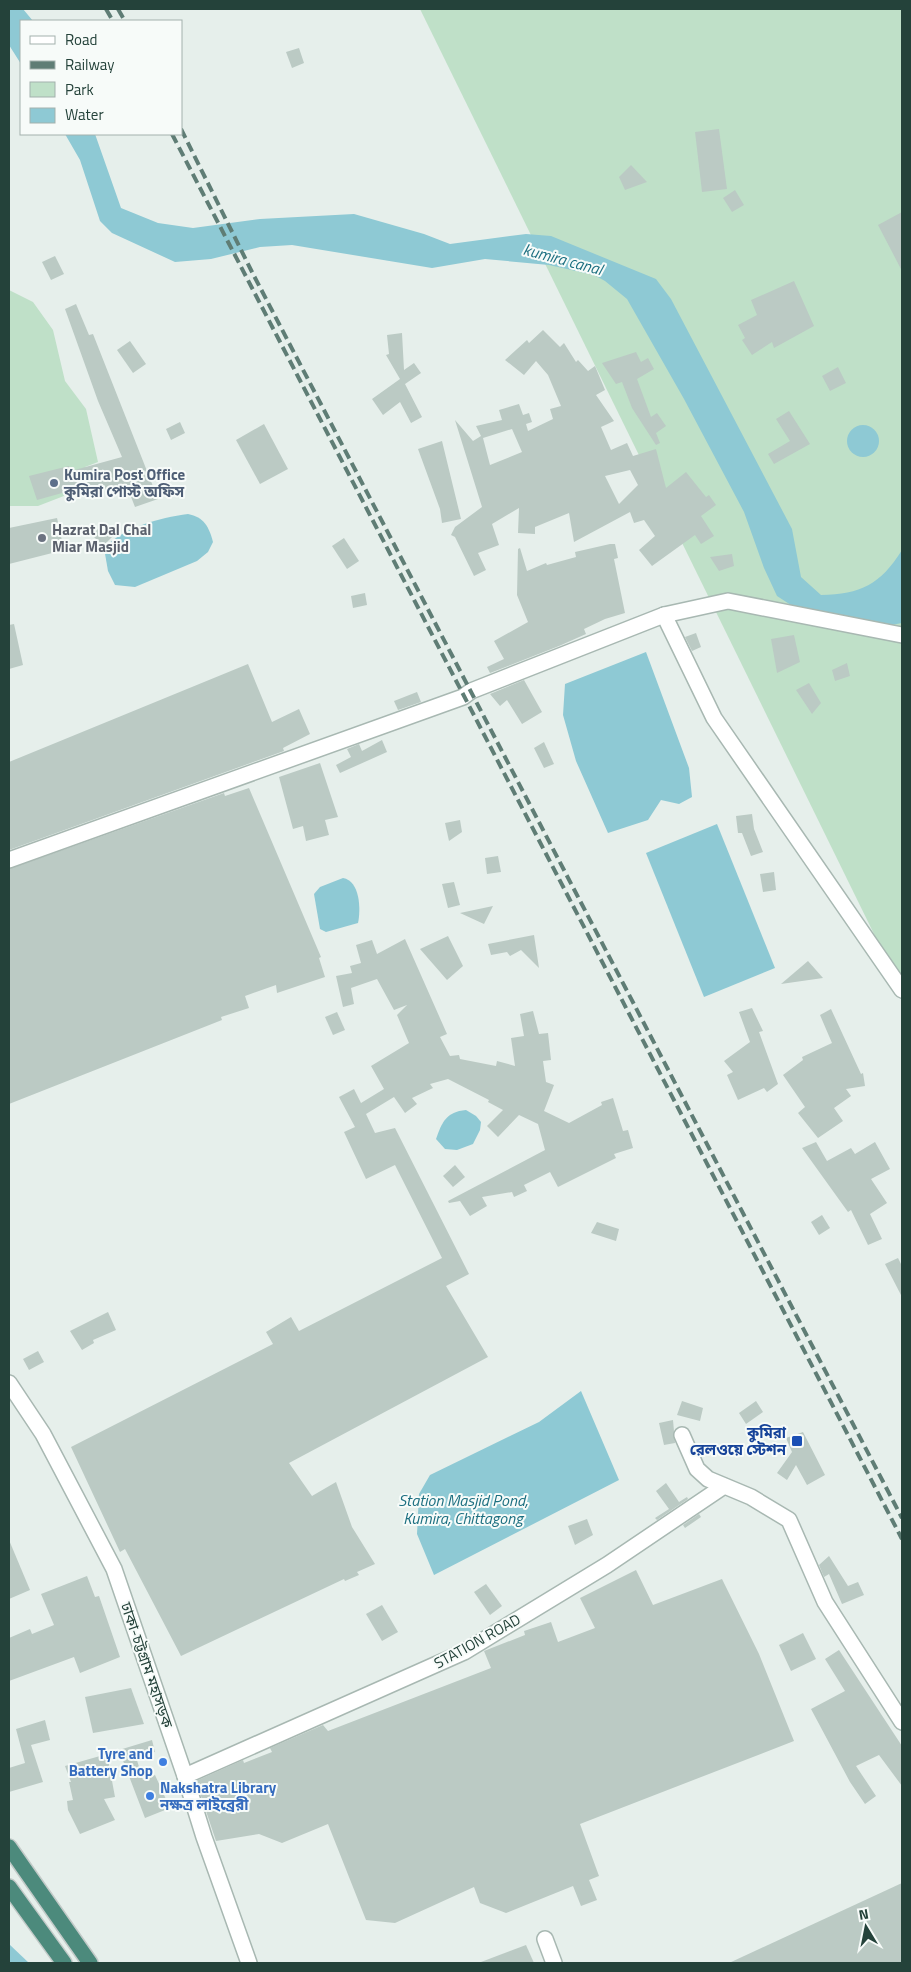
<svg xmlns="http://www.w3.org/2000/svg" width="911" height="1972" font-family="'Titillium Web','Noto Sans Bengali',sans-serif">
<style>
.green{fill:#bfe0c8}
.water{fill:#8ec9d4}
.building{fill:#bbcac4;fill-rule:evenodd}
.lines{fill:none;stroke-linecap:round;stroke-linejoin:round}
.minor-casing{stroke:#a8b8b2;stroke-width:18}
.tertiary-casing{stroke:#a8b8b2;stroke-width:18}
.trunk-casing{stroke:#c2cac8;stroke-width:18}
.minor{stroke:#fff;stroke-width:15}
.tertiary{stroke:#fff;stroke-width:15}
.trunk{stroke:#4c8a7c;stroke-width:15}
.rail{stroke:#5f7d75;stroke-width:4;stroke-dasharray:10 5;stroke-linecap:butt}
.service-dot{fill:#5c6f8a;stroke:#f7fbf9;stroke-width:2}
.worship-dot{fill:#6b7280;stroke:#f7fbf9;stroke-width:2}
.transit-dot{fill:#1a4fb4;stroke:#f7fbf9;stroke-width:2}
.shop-dot{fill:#3f7fe0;stroke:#f7fbf9;stroke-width:2}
.labels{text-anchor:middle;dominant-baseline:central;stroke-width:4;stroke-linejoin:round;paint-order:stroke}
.service-label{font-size:15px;font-weight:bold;fill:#4e5e75;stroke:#f7fbf9;text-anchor:start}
.worship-label{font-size:15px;font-weight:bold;fill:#5b616d;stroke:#f7fbf9;text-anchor:start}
.transit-label{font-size:15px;font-weight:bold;fill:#164399;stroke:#f7fbf9;text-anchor:end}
.street-label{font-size:15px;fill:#24423a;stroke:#f7fbf9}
.shop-label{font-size:15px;font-weight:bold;fill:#366cbe;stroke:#f7fbf9;text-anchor:end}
.water-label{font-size:16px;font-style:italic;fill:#1c6f80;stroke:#f7fbf9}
</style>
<rect width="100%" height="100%" fill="#e6efeb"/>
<g class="green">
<polygon points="420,9 902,9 902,991"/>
<polygon points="9,290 33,302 53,330 65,381 86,409 98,462 85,467 82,489 38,506 9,506"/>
</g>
<g class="water">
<polygon points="9,9 23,9 33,21 21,21 21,64 9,45"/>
<path d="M65,134H95L121,208L158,223L193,228L260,219L354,214L424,234L450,244L526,234L551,236L656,279L671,299L792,529L801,577L821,595C861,594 880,585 902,550V623L886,626L797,609L777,596L764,568L744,512L684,399L627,299L605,281L594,275L549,265L485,259L432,268L292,245L260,247L211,259L175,262L112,233L100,221L80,160Z"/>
<circle cx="863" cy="441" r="16"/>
<path d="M188,514C204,517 209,527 213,542L208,552L197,561L135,587L115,585L108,571L104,548C124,527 159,518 188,514Z"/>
<polygon points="646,652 689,768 692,797 679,804 661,800 648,820 608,833 576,761 563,715 565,684"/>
<polygon points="717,824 775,968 704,997 646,853"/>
<path d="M343,878C360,881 361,909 358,923L326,932L320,929L314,894L320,887Z"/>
<path d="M466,1110L476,1116L481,1122L480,1130L473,1144L457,1150L445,1149L436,1139C442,1122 446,1112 466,1110Z"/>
<polygon points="581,1391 619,1480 434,1575 417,1534 419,1494 430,1475 539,1422"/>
<polygon points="9,1944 29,1963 9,1963"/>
</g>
<g class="building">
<polygon points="299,48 304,63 292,68 286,52"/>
<polygon points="719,129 727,189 702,192 695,132"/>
<polygon points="631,165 647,182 625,190 619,177"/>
<polygon points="735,190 744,205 732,212 723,198"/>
<polygon points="902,212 902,271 878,225"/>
<polygon points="55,256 64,274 51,280 42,262"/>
<polygon points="794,281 814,326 774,348 772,342 752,355 742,340 745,338 738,325 757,315 751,300"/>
<polygon points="76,304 89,335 93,334 158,499 135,507 126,484 82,496 80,488 37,500 29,476 69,466 71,471 122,457 98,401 65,309"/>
<path d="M543,330L560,347L564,343L576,362L578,360L588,371L595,366L605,390L596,395L614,421L601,427L611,450L627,443L633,456L656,449L666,488L686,472L706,497L709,495L716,505L701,516L714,536L701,544L695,535L652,566L639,550L655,536L644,520L634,523L630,512L574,542L569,513L535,527V534L518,533L519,508L492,524L499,545L478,553L486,570L474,576L455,537L451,535L455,527L482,507L455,420L473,441L481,436L476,426L502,420L499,410L519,404L523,415L529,413L532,422L526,424L528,431L553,419L550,409L561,406L548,375L536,361L524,375L505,360L527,340L529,343ZM512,429L522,452L490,465L483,438ZM630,470L638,485L619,504L605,476Z"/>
<polygon points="402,333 404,370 414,363 421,373 405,384 422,417 411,423 400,402 383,415 372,399 400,379 386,355 389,354 387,335"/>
<polygon points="130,341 146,364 133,373 117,350"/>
<polygon points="636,352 641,362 648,358 654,369 637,379 651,417 657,413 666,426 656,433 660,443 656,445 632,408 622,382 616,384 602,363"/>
<polygon points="838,367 846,383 830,391 822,376"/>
<polygon points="789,411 810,444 774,464 768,454 790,441 776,419"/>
<polygon points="180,422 185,433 171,440 166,429"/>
<polygon points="264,424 288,469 260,484 236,440"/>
<polygon points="442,441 461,519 442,523 440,509 418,449"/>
<polygon points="57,518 64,550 9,564 9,528"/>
<polygon points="103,524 114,535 103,546 92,535"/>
<polygon points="344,538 359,561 347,569 332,546"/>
<polygon points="610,544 615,544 618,558 614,559 625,613 605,619 584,629 586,634 559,646 490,673 487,667 504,659 494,641 528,622 517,595 518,549 520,548 527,571 546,563 547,565 576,557 575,552"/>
<polygon points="732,554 734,566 719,571 710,557"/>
<polygon points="365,593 367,605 353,608 351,596"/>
<polygon points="14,624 23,665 9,669 9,625"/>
<polygon points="696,633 701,647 692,651 685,637"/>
<polygon points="794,635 800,662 777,673 771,639"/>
<polygon points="847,663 850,676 835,681 832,670"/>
<polygon points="248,664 272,722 299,709 310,734 283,748 284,751 9,850 9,762"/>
<polygon points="524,680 542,712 522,724 507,700 500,706 490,694"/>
<polygon points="809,683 821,703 812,714 796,690"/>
<polygon points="417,692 421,702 398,710 394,701"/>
<polygon points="382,740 387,752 340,773 336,765 351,757 347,749 359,744 362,751"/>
<polygon points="544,742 554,764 544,768 534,748"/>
<polygon points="320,763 338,817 325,820 329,835 306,841 303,826 293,829 279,777"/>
<polygon points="249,788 321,957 319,958 325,977 277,993 276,985 245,996 249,1008 221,1017 222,1020 9,1104 9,869 224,793 225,796"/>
<polygon points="752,814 754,829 763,852 751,856 742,833 738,833 736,816"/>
<polygon points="460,820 462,832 449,841 445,823"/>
<polygon points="498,856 501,872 487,874 485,858"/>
<polygon points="774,872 776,890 763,892 760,874"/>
<polygon points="454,882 460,905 448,908 442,884"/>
<polygon points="493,906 484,924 460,913"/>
<polygon points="534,935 539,968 521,950 510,956 507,952 491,955 488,944"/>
<polygon points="448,936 463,966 447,980 420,949"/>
<polygon points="405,939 447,1034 440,1037 450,1056 459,1055 460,1059 496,1066 497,1061 515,1066 511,1038 524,1036 520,1014 533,1011 539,1034 548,1033 551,1060 543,1061 546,1082 554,1085 544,1111 569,1123 602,1105 601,1102 613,1098 623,1131 628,1130 633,1148 614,1154 616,1158 558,1187 550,1172 524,1185 527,1191 514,1197 512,1192 482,1197 487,1206 470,1216 460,1201 449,1203 448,1201 545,1150 538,1124 519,1115 498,1137 487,1126 503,1110 488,1102 489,1100 448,1079 430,1084 433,1088 412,1098 417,1104 405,1113 394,1097 366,1114 375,1133 395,1128 469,1274 446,1286 488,1357 289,1463 312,1496 336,1482 352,1527 375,1564 357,1572 359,1575 345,1581 344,1579 181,1656 125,1549 120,1552 71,1447 273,1344 266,1332 291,1317 299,1331 442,1258 395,1165 366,1179 344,1132 355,1127 339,1097 354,1089 361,1103 384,1089 371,1066 409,1043 397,1015 407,1005 394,1010 377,979 351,988 354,1004 343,1007 336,976 352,973 350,966 361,963 356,945 372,940 377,954"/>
<polygon points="808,961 823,978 781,984"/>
<polygon points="752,1008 763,1031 759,1032 778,1084 767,1092 764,1088 738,1100 727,1075 733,1072 724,1061 750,1042 739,1012"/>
<polygon points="831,1009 861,1074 863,1073 865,1086 846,1089 851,1096 834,1108 843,1121 818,1138 798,1113 805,1107 783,1075 803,1060 802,1057 832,1043 820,1015"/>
<polygon points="337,1012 345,1030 333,1035 325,1017"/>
<polygon points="816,1142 827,1161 851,1148 855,1154 875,1142 890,1169 871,1179 887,1203 870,1214 882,1239 868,1245 851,1210 848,1212 802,1148"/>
<polygon points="455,1165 465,1177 453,1187 443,1176"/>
<polygon points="822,1215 830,1228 819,1235 811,1222"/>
<polygon points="597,1222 619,1229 616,1241 591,1233"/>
<polygon points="898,1258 902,1266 902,1297 885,1264"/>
<polygon points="108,1312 116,1330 93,1340 94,1343 82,1350 70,1331"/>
<polygon points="38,1351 44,1362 29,1370 23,1359"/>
<polygon points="682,1401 703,1408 700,1421 677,1415"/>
<polygon points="756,1401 763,1412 746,1424 739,1413"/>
<polygon points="673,1420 675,1443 664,1445 659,1423"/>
<polygon points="803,1432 825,1475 807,1485 796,1465 787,1480 777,1473 792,1452 786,1438"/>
<polygon points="666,1483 679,1502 687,1497 688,1499 657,1520 655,1518 669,1509 656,1491"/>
<polygon points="699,1514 701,1517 685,1528 683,1525"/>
<polygon points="587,1519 593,1535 575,1545 568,1526"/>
<polygon points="9,1540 30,1590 9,1599"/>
<polygon points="829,1556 848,1586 858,1582 864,1595 842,1604 829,1574 824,1577 819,1565"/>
<polygon points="636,1570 653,1605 722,1579 759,1654 794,1741 580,1824 599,1876 589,1880 597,1900 581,1906 573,1886 506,1913 480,1903 474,1887 395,1923 366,1920 328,1824 282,1843 259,1834 216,1841 196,1781 243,1760 244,1763 272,1752 270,1748 323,1725 328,1731 491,1668 484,1651 525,1635 524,1631 551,1622 558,1642 595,1628 580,1598"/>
<polygon points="87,1576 95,1597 99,1596 120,1657 80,1673 74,1657 9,1681 9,1638 30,1629 32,1634 54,1625 41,1594"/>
<polygon points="486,1584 502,1606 490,1615 474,1592"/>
<polygon points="382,1605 398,1632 382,1641 366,1614"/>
<polygon points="803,1633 816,1659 791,1671 779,1645"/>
<polygon points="839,1650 902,1746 902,1786 879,1755 856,1766 876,1796 865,1804 850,1782 811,1709 845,1691 825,1659"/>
<polygon points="131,1688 144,1724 93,1733 85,1697"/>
<polygon points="45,1720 50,1740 31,1745 43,1782 9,1792 9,1768 25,1763 16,1729"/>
<polygon points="152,1740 155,1752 136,1757 143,1780 155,1775 170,1808 145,1818 119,1750"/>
<polygon points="107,1754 115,1797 104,1799 115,1820 80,1834 68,1810 67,1801 73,1800 69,1782 71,1782 65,1766"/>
<polygon points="902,1883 902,1963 729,1963"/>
<polygon points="526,1945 534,1963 481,1963 481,1962"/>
</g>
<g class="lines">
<g class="minor-casing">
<g id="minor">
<polyline points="664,615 714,718 902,990"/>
<polyline points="9,860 463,697 471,691 664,615 728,601 902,635"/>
<polyline points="682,1435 697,1469 708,1479 751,1497 789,1520 825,1602 902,1722"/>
<polyline points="185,1776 464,1652 607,1565 724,1486"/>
</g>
</g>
<g class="tertiary-casing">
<g id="tertiary">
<polyline points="9,1383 43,1434 114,1569 185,1776 204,1837 249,1963"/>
<polyline points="545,1939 554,1963"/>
</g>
</g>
<g class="trunk-casing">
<g id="trunk">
<polyline points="9,1847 90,1963"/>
<polyline points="9,1887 64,1963"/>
</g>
</g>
<use href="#minor" class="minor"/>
<use href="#tertiary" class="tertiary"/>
<use href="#trunk" class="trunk"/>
<g class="rail">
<polyline points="106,9 113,21"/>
<polyline points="118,9 125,21"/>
<polyline points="181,129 252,272 902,1518"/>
<polyline points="172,134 902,1539"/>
</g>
</g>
<circle class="service-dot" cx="54" cy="483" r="5"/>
<circle class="worship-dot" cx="42" cy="538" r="5"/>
<rect class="transit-dot" x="791" y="1435" width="12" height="12" rx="2.5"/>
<g class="shop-dot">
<circle cx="163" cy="1762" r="5"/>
<circle cx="150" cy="1796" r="5"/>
</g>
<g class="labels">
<g class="service-label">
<text x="64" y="474">Kumira Post Office<tspan x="64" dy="17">কুমিরা পোস্ট অফিস</tspan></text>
</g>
<g class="worship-label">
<text x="52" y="529">Hazrat Dal Chal<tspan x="52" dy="17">Miar Masjid</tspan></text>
</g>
<g class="transit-label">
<text x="786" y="1432">কুমিরা<tspan x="786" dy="17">রেলওয়ে স্টেশন</tspan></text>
</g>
<g class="street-label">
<text transform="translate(477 1641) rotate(-29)">STATION ROAD</text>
<text transform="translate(147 1665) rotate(71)">ঢাকা-চট্টগ্রাম মহাসড়ক</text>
</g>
<g class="shop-label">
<text x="153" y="1753">Tyre and<tspan x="153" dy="17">Battery Shop</tspan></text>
<text x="160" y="1787" text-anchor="start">Nakshatra Library<tspan x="160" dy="17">নক্ষত্র লাইব্রেরী</tspan></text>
</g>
<g class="water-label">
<text transform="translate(563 259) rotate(15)">kumira canal</text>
<text x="463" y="1500">Station Masjid Pond,<tspan x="463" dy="18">Kumira, Chittagong</tspan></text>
</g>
</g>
<rect width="911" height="1972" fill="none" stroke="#24423a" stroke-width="20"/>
<rect x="20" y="20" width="162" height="115" fill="#f7fbf9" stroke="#a3b1ad"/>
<rect x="30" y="36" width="25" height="8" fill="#ffffff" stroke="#a3b1ad"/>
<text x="65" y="45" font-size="15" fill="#24423a">Road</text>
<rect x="30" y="61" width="25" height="8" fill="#5f7d75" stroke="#a3b1ad"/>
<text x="65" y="70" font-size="15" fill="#24423a">Railway</text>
<rect x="30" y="82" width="25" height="15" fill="#bfe0c8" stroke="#a3b1ad"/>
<text x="65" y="95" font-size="15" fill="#24423a">Park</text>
<rect x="30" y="108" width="25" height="15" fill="#8ec9d4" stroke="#a3b1ad"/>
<text x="65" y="120" font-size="15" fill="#24423a">Water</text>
<g transform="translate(866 1927) rotate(350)" stroke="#f7fbf9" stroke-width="4" paint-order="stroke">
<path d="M0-4L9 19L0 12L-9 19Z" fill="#24423a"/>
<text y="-8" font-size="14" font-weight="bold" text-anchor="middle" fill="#24423a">N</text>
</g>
</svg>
